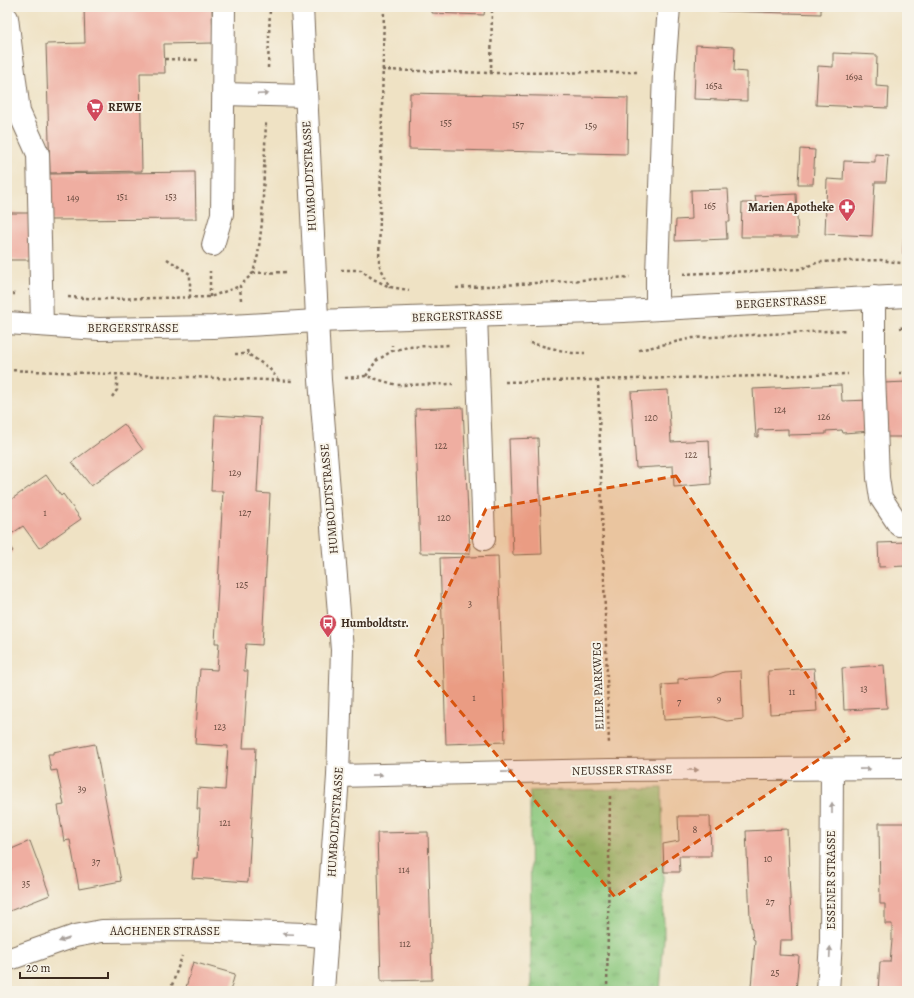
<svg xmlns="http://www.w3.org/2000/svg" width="914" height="998" font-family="Alegreya,serif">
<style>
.grass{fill:url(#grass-tufts);stroke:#62784d}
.building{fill:#efaea1}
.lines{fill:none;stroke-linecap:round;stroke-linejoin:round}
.minor-casing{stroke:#7a6a58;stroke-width:24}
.path{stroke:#7a6a58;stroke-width:2.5;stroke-dasharray:3 3;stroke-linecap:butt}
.minor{stroke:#fff;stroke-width:22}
.oneway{fill:#a79f9a}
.marked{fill:#d7540e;fill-opacity:0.2;stroke:#d7540e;stroke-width:3;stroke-dasharray:8 5;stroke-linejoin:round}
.labels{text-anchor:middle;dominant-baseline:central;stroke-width:4;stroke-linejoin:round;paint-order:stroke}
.number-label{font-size:10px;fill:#684b3f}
.poi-label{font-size:12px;font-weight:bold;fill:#3b2a1e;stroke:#f7f3e8;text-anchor:start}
.street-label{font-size:12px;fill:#3b2a1e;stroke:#f7f3e8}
</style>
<defs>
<pattern id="grass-tufts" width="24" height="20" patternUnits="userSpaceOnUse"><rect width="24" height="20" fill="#8ac77c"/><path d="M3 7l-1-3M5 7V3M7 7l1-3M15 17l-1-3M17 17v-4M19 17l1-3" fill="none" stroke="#72a265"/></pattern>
</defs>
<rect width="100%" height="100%" fill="#f7f3e8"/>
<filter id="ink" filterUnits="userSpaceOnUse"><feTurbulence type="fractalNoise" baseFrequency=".025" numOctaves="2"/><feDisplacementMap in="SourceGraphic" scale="8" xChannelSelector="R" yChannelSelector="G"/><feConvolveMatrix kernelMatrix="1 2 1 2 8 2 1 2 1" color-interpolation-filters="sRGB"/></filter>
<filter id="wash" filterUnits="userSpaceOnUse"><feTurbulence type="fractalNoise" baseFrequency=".012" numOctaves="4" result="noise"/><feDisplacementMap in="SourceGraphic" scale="16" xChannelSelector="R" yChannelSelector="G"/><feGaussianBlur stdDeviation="0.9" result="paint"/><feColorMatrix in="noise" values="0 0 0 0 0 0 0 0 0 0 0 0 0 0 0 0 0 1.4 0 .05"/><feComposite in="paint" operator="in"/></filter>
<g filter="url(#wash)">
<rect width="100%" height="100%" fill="#efe2c4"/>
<polygon class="grass" points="662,788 664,938 660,991 531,991 530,791"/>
<g id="blocks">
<g class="building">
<polygon points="84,7 212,7 213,43 164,44 165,73 140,73 142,171 50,173 46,44 85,43"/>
<polygon points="432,7 485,7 484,15 432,13"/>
<polygon points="709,7 821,7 821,14 721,11 709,10"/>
<polygon points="696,45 735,47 734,71 747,72 747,101 694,99"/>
<polygon points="833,53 877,55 876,86 889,87 888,108 816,105 818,66 833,67"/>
<polygon points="410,93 628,98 627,154 409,149"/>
<polygon points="800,149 815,150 813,184 798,184"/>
<polygon points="875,154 888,155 886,182 875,182 872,236 825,234 827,179 843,180 844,161 875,162"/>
<polygon points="195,172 196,219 49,220 49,174"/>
<polygon points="905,184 907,185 907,253 903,254"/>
<polygon points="728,189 730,222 726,222 727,239 675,241 676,220 692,219 691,190"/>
<polygon points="796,194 798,237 741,237 742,203 756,203 755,196"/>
<polygon points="7,213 33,213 34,260 7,260"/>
<polygon points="907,382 907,437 885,437 883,383"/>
<polygon points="841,385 842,401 871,400 872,431 843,433 842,430 826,431 826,434 788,435 788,429 758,430 758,437 756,437 753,389"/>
<polygon points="668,390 671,442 709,440 711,484 674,487 673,466 636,468 631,392"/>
<polygon points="463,407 470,554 420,553 415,409"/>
<polygon points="215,415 261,418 257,493 270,494 262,645 246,644 244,671 248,671 243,748 256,748 248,882 192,878 194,858 197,858 200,809 197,809 198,788 225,790 228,746 195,744 200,669 217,670 219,643 215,643 223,491 211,491"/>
<polygon points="124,424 143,450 91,486 72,462"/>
<polygon points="538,438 542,554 513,555 509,439"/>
<polygon points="46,475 61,496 63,494 81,519 39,548 23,526 7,537 7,507 10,504 9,501"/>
<polygon points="7,542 13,551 7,556"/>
<polygon points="907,542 907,566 879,567 878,543"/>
<polygon points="498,556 505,742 446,744 440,558"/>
<polygon points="884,665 887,708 844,710 842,668"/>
<polygon points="814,668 817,711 770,714 768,671"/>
<polygon points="741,671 743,719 727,721 714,717 664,720 662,685 678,684 678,679 712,677 724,672"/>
<polygon points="95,744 121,881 79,889 70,840 64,841 58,806 64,805 57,770 51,771 48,754 53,754 53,752"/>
<polygon points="678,816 710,816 711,856 679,856 680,872 664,872 663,844 679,841"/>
<polygon points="879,823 907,823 907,991 878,991 880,962 890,962 892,940 892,924 885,924 885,904 880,904"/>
<polygon points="787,829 792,940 780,940 779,955 799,956 796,991 751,987 755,940 753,939 750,917 746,831"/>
<polygon points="428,832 432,980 381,981 377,833"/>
<polygon points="30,841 50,895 7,912 7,872 11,870 7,861 7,851"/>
<polygon points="193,962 235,974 230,991 185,991"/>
</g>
</g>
</g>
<g filter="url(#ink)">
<use href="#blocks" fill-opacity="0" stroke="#7a6a58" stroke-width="1"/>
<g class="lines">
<g class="minor-casing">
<g id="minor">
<polyline points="302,7 320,380 342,650 338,776 323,991"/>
<polyline points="7,18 19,112 38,154 42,325"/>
<polyline points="224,94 306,96"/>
<polyline points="213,245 222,214 224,7"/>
<polyline points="874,297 874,374 878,478 881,498 899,525"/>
<polyline points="657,309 657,275 664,72 669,7"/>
<polyline points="476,315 484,539"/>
<polyline points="7,323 99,329 213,327 316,321 623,311 907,296"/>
<polyline points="338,776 610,770 907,768"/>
<polyline points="7,960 75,936 102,931 191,930 305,934 327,937"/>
<polyline points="828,991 831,941 832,769"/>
</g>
</g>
<g class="path">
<polyline points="384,7 379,264 390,288"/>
<polyline points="165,59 198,60"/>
<polyline points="268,68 270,7"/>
<polyline points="382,70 491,73 637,72"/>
<polyline points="491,73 492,7"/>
<polyline points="167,259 190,274 190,297"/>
<polyline points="341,270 361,270 373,279 390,287 409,290"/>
<polyline points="253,273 288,272"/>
<polyline points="683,274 800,269 819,262 881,260 907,264"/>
<polyline points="456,288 630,277"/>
<polyline points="7,294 15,294"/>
<polyline points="68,297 102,299 210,297 240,286"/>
<polyline points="210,297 210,271"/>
<polyline points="241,300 240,286 253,273 258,255 262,222 266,121"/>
<polyline points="900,328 907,327"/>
<polyline points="530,343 572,353 585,353"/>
<polyline points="247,350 248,354 269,368 280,382"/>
<polyline points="639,350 693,338 847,330"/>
<polyline points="392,351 408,347 451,345"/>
<polyline points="235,354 248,354"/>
<polyline points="7,370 294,381"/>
<polyline points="899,373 907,373"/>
<polyline points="366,376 376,361 392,351 392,345"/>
<polyline points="345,378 366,376 397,385 453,384"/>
<polyline points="598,380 609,745"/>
<polyline points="505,382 848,374"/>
<polyline points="112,397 117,390 117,376"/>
<polyline points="170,991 182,956"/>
<polyline points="607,991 610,796"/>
</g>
<use href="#minor" class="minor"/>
</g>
<defs><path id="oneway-solid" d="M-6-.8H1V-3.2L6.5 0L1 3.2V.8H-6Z"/></defs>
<g class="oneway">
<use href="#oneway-solid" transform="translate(263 94) rotate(-2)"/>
<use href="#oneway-solid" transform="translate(865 769) rotate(-1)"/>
<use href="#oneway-solid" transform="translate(693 770)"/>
<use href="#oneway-solid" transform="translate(507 772) rotate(-1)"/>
<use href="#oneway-solid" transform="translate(377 775) rotate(-1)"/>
<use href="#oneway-solid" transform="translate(832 808) rotate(-90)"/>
<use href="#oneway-solid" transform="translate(288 934) rotate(-178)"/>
<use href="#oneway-solid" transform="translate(64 940) rotate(161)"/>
<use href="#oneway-solid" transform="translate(830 952) rotate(-87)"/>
</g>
</g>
<path class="marked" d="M676,476L849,739L615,897L415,657L486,509Z"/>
<defs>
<g id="supermarket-pin" transform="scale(0.9)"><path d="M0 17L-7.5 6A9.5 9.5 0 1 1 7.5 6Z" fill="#d1495b" stroke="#f7f3e8"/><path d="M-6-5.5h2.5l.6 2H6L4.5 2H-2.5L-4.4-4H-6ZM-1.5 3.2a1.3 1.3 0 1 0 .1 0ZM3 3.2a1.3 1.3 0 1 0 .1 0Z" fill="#fff"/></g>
<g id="pharmacy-pin" transform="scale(0.9)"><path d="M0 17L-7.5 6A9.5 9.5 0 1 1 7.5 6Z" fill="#d1495b" stroke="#f7f3e8"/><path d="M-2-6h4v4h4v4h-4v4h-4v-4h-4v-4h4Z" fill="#fff"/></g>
<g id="bus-pin" transform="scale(0.9)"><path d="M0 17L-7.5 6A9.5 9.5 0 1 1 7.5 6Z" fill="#d1495b" stroke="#f7f3e8"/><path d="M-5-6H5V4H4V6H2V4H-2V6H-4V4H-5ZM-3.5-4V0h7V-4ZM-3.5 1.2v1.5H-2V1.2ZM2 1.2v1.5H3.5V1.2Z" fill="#fff"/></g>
</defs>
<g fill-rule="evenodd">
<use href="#supermarket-pin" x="95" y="107"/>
<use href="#pharmacy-pin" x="847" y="207"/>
<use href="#bus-pin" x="328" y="623"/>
</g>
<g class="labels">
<g class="number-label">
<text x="854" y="76">169a</text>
<text x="714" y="85">165a</text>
<text x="446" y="122">155</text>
<text x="518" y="124">157</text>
<text x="591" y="125">159</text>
<text x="122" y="196">151</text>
<text x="171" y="196">153</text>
<text x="73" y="197">149</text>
<text x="710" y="205">165</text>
<text x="780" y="409">124</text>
<text x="824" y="416">126</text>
<text x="651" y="417">120</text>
<text x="441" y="445">122</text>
<text x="691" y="454">122</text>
<text x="235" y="472">129</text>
<text x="45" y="512">1</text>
<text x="245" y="512">127</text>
<text x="444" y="517">120</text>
<text x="242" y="584">125</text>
<text x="470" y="603">3</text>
<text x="864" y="688">13</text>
<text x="792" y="691">11</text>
<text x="474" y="697">1</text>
<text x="719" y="698">9</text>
<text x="679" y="701">7</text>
<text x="220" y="726">123</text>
<text x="82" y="788">39</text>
<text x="225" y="822">121</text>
<text x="695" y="829">8</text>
<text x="768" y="858">10</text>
<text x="96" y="861">37</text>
<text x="404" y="869">114</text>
<text x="26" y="883">35</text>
<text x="770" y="901">27</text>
<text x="405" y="943">112</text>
<text x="775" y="972">25</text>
</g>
<g class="poi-label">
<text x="108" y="107">REWE</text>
<text x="834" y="207" text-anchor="end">Marien Apotheke</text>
<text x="341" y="623">Humboldtstr.</text>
</g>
<g class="street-label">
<text transform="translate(309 176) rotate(-93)">HUMBOLDTSTRASSE</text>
<text transform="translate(781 302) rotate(-3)">BERGERSTRASSE</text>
<text transform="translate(457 316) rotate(-2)">BERGERSTRASSE</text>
<text x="133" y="328">BERGERSTRASSE</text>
<text transform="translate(329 499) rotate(-95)">HUMBOLDTSTRASSE</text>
<text transform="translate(598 686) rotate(-92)">EILER PARKWEG</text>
<text transform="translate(622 770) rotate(-1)">NEUSSER STRASSE</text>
<text transform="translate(335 822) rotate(-86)">HUMBOLDTSTRASSE</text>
<text transform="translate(831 880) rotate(-90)">ESSENER STRASSE</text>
<text x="165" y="931">AACHENER STRASSE</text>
</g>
</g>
<rect width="914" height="998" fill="none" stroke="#f7f3e8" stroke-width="24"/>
<path d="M20 972v6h88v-6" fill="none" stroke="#3b2a1e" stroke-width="2"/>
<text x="26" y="972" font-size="12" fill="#3b2a1e" stroke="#f7f3e8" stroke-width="3" paint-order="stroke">20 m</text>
</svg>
